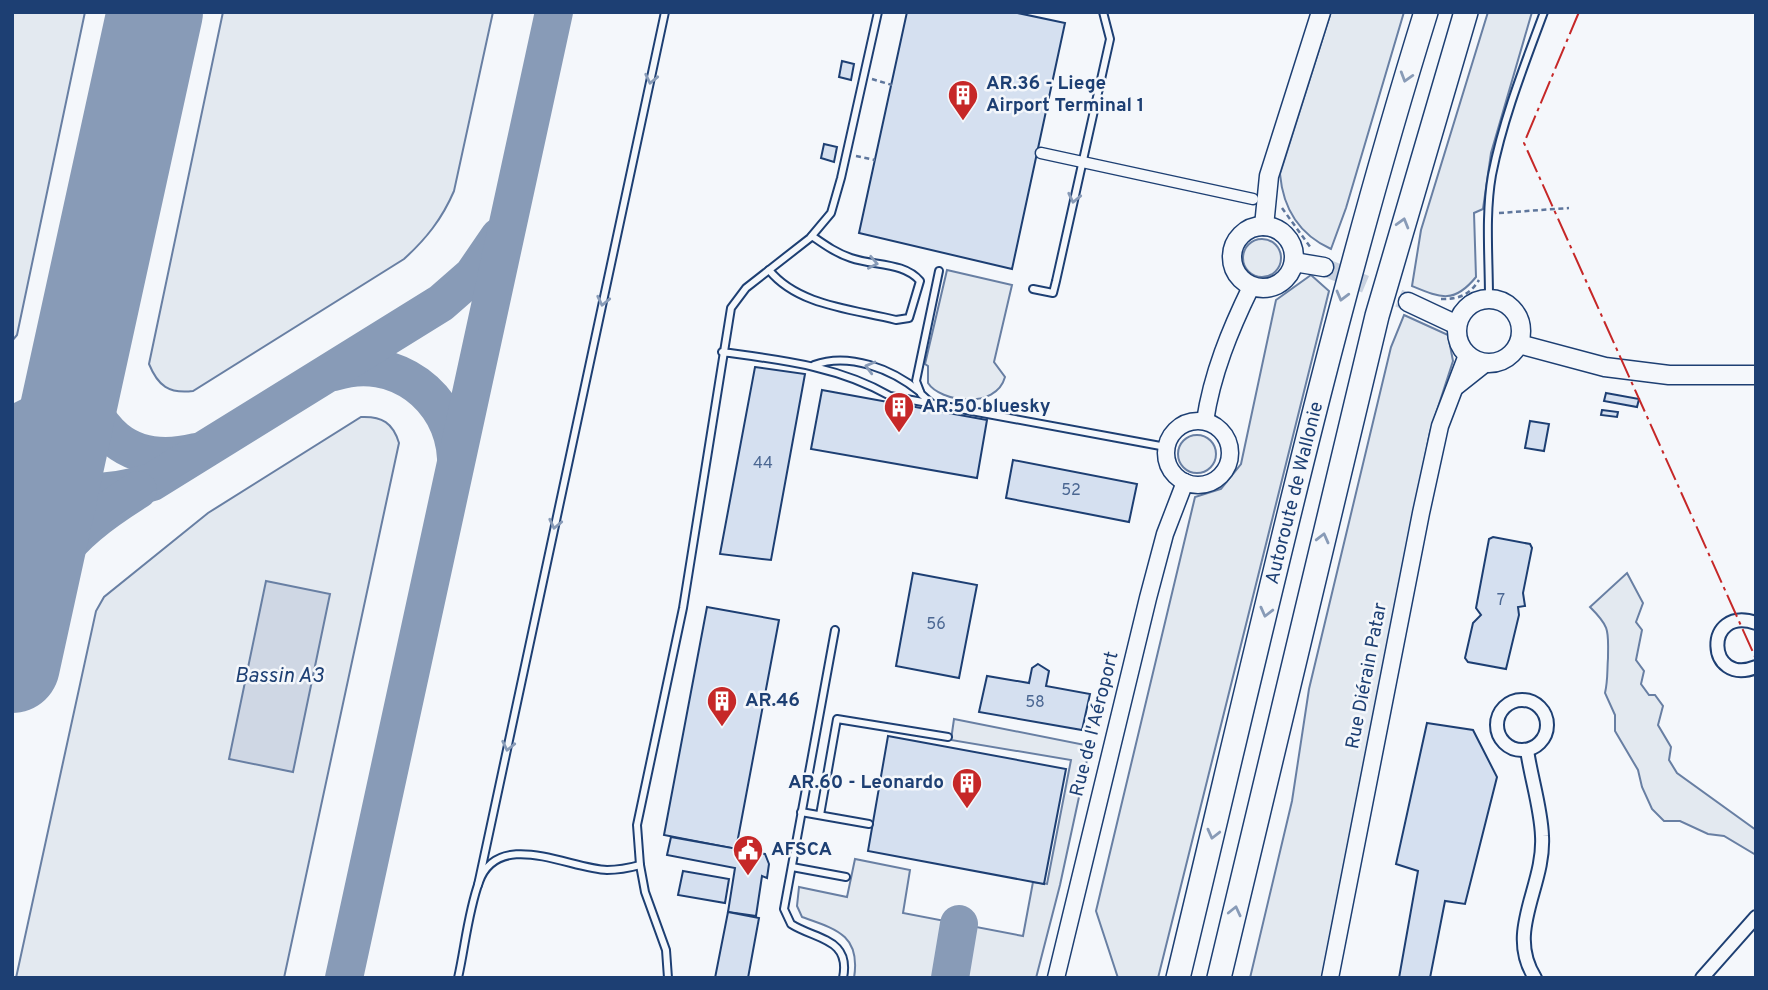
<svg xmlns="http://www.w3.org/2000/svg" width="1768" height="990" font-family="Overpass,sans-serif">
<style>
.green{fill:#e3e9f0;stroke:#687fa3;stroke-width:2}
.water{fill:#cfd7e4;stroke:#687fa3;stroke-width:2}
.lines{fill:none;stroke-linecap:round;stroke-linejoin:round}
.taxiway{stroke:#889bb7;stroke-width:38}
.runway{stroke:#889bb7;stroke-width:96}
.building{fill:#d5e0f0;stroke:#1d3f73;stroke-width:2}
.secondary-tunnel{stroke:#c9d2e0;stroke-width:18;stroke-dasharray:18 9;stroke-linecap:butt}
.service-casing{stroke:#1d3f73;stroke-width:10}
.pedestrian-casing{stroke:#1d3f73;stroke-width:13}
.minor-casing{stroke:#1d3f73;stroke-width:16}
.tertiary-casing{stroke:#1d3f73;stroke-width:19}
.secondary-casing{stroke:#1d3f73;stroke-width:21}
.motorway-casing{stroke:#1d3f73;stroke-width:26}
.path{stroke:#5e769c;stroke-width:2.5;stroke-dasharray:5 3.5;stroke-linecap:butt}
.service{stroke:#f4f7fb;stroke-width:6}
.pedestrian{stroke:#f4f7fb;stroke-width:10}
.minor{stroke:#f4f7fb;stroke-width:12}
.tertiary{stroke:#f4f7fb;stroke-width:16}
.secondary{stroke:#f4f7fb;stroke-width:18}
.motorway{stroke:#f4f7fb;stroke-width:23}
.power{stroke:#c62828;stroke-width:2;stroke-dasharray:24 5 3.5 5;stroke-linecap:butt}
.oneway{stroke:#889bb7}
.labels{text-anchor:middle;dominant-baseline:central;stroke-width:5;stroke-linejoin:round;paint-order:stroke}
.number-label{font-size:16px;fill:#4b6792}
.poi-label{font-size:19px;font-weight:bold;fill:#1d3f73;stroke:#f4f7fb;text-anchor:start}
.street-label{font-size:19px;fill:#1d3f73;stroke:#f4f7fb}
.water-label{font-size:21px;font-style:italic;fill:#1d3f73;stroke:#f4f7fb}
</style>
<rect width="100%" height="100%" fill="#f4f7fb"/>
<g class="green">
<polygon points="12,12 85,12 17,335 12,341"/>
<path d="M223,12H493L454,191C442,219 426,239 404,259L193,391C169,394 158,386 149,364Z"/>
<path d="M1331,12H1404L1346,208L1331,249C1298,234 1283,208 1280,174Z"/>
<path d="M1488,12H1532L1491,153L1483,209L1474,213L1476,277C1454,304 1441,298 1412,286L1421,230Z"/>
<circle cx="1262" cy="258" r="19"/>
<path d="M947,270L1012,285L994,362L1005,377C996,410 940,402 928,383V366L925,364Z"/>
<polygon points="1311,275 1329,291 1158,978 1118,978 1096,911 1195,497 1221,489 1241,464 1276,300"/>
<polygon points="1404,315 1448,335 1453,361 1430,432 1322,978 1250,978 1292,801 1309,689 1391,347"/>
<path d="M361,417C382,416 393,423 399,443L284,978H16L96,611L104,597L208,513Z"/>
<circle cx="1197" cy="454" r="19"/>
<path d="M1627,573L1643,603L1636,622L1642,630L1636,660L1644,671L1641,684L1649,695H1655L1663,706L1658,725L1671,747L1669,760L1677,773L1756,830V855L1724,836L1708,834L1680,821H1664L1652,809L1642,787L1638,770L1615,731V715L1605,693C1608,680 1607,671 1608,658C1608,631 1611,628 1590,607Z"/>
<path d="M954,719L1090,746L1060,885L1036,978H854C861,935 836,929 802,917L797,906L799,887L847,897L855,859L910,870L903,913L1023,936L1033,882L1047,884L1071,760L951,740Z"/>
</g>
<polygon class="water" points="266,581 330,594 293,772 229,759"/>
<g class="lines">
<g class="taxiway">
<path d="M77,367C92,430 126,469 196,452"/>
<path d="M334,372C395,352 453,397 456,458"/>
<path d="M12,424C42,414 64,394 77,367"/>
<path d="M12,475C58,497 104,497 152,482L441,303L473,275L499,237"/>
<polyline points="12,513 25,561 27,597"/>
<path d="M14,658C42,568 57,541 138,490"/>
<polyline points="344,978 554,12"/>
<polyline points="950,978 959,924"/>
</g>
<polyline class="runway" points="12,665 155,12"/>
</g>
<g class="building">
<polygon points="907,12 1013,12 1065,23 1012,269 859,233"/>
<polygon points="842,61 854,64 851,80 839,77"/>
<polygon points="824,144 837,147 834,162 821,158"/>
<polygon points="755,367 805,374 771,560 720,554"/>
<polygon points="822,390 987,420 977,478 811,449"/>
<polygon points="1606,393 1639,399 1637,407 1604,401"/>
<polygon points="1602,410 1618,412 1617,417 1601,415"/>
<polygon points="1530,421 1549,424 1544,451 1525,448"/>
<polygon points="1013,460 1137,484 1129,522 1006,498"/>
<polygon points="1493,537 1530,544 1532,548 1523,593 1525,606 1518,607 1519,615 1506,669 1468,662 1465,658 1473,623 1481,615 1476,608 1489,539"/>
<polygon points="913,573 977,585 959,678 896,666"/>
<polygon points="707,607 779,620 736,849 664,835"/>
<polygon points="1038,664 1049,671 1046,686 1090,694 1082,730 979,712 987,676 1029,683 1032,668"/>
<polygon points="1427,723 1473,730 1497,777 1465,904 1445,901 1430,978 1399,978 1418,871 1396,864"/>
<polygon points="888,736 1066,769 1044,884 868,851"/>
<polygon points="671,837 765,854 769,864 767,878 762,876 756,916 728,912 735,868 667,855"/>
<polygon points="683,871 729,879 725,903 678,895"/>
<polygon points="728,912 759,918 748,978 715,978"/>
</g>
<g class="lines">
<polyline class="secondary-tunnel" points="1324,267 1408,302"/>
<g class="service-casing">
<g id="service">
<path d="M769,270C798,306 853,309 896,320L909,318L920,281C904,262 874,266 851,258C836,253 825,245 812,236"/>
<polyline points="1033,289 1053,293 1056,281 1110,39 1103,12"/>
<path d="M1489,298C1489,257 1485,215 1492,175C1503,119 1524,66 1544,12"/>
<path d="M722,352C781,360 838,366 890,396L1166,447"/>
<path d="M814,365C849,352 892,369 920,392"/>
<polyline points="932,404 921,394 916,381 939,271"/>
<path d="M835,630L784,909L791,924C816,940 851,938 843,978"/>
<polyline points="801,812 869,824"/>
<polyline points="820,815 837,719 948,737"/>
<polyline points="792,867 846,877"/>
<polyline points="478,885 665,12"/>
<path d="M458,978C465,947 468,912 479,882C498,828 570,869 607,870C618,870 629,868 640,865"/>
<polyline points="668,978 666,950 645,892 640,865 637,825 683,608 731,308 746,288 810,238 831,213 841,178 878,12"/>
</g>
</g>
<g class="pedestrian-casing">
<polyline id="pedestrian" points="1041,153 1253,199"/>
</g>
<g class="minor-casing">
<g id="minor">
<path d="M1756,623C1703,605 1706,687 1756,667"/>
<circle cx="1522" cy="725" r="25"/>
<path d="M1527,750C1531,778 1541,808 1542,836C1545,887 1505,931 1535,978"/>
<polyline points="1702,978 1756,917"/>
</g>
</g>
<g class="tertiary-casing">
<g id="tertiary">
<polyline points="1457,386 1486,363"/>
<path d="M1205,421C1212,374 1230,330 1251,287"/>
<circle cx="1198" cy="453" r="32"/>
<polyline points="1056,978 1148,598 1165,534 1185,482"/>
<polyline points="1330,978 1421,513 1440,426 1467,355"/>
</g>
</g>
<g class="secondary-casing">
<g id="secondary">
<circle cx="1263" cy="257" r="31"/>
<polyline points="1264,226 1269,176 1321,12"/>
<polyline points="1294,262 1324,267"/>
<circle cx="1489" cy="331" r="32"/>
<polyline points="1408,302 1457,325"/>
<polyline points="1519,344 1605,367 1669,375 1756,375"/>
</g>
</g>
<g class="motorway-casing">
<g id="motorway">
<path d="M1178,978C1256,655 1327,330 1426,12"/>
<polyline points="1219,978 1377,316 1466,12"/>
</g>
</g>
<g class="path">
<polyline points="872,79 892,85"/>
<polyline points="856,156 875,160"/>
<polyline points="1282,208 1311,248"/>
<polyline points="1499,213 1569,208"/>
<path d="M1441,299C1458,299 1469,296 1479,280"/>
</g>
<use href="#service" class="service"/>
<use href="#pedestrian" class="pedestrian"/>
<use href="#minor" class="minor"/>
<use href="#tertiary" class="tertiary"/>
<use href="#secondary" class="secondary"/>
<use href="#motorway" class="motorway"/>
<polyline class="power" points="1579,12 1524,143 1756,659"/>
</g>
<defs><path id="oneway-chevron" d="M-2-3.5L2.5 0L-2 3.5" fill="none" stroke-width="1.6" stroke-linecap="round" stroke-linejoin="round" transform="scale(1.75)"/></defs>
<g class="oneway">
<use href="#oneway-chevron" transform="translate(1406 77) rotate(107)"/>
<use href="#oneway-chevron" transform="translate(651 79) rotate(102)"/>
<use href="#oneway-chevron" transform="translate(1074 198) rotate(102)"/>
<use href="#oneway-chevron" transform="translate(1403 223) rotate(-74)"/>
<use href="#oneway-chevron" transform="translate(873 263) rotate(11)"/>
<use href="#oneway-chevron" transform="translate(1342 296) rotate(105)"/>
<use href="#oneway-chevron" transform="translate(603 301) rotate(102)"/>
<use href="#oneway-chevron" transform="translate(870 367) rotate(-165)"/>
<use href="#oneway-chevron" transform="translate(555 524) rotate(102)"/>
<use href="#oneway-chevron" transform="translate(1323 538) rotate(-76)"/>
<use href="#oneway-chevron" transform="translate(1266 612) rotate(104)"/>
<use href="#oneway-chevron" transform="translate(508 746) rotate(102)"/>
<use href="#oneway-chevron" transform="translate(1213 834) rotate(104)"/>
<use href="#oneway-chevron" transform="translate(1235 911) rotate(-77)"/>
</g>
<defs>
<g id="building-pin" transform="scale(1.575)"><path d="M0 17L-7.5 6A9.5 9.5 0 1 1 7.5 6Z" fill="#c62828" stroke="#f4f7fb"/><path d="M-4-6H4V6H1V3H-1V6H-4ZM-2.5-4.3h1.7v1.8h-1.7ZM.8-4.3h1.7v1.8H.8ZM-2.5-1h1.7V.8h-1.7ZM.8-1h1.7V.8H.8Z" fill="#fff"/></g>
<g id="civic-pin" transform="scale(1.575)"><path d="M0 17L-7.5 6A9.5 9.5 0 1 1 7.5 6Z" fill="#c62828" stroke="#f4f7fb"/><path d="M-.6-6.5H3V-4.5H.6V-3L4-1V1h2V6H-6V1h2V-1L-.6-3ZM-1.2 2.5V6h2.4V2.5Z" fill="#fff"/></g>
</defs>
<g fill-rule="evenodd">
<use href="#building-pin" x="963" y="95"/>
<use href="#building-pin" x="899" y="407"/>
<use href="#building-pin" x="722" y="701"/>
<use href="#building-pin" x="967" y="783"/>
<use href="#civic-pin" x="748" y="850"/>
</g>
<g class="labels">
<g class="number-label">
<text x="763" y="464">44</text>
<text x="1071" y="491">52</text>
<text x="1501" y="601">7</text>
<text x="936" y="625">56</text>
<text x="1035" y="703">58</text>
</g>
<g class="poi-label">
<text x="986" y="84">AR.36 - Liege<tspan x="986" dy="22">Airport Terminal 1</tspan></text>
<text x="922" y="407">AR.50 bluesky</text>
<text x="745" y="701">AR.46</text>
<text x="944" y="783" text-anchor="end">AR.60 - Leonardo</text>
<text x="771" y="850">AFSCA</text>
</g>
<g class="street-label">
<text transform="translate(1295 493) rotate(-76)">Autoroute de Wallonie</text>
<text transform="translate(1367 676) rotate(-79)">Rue Diérain Patar</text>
<text transform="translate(1095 724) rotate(-76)">Rue de l'Aéroport</text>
</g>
<g class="water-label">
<text x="279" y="676">Bassin A3</text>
</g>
</g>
<rect width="1768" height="990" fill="none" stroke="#1d3f73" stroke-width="28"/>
</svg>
